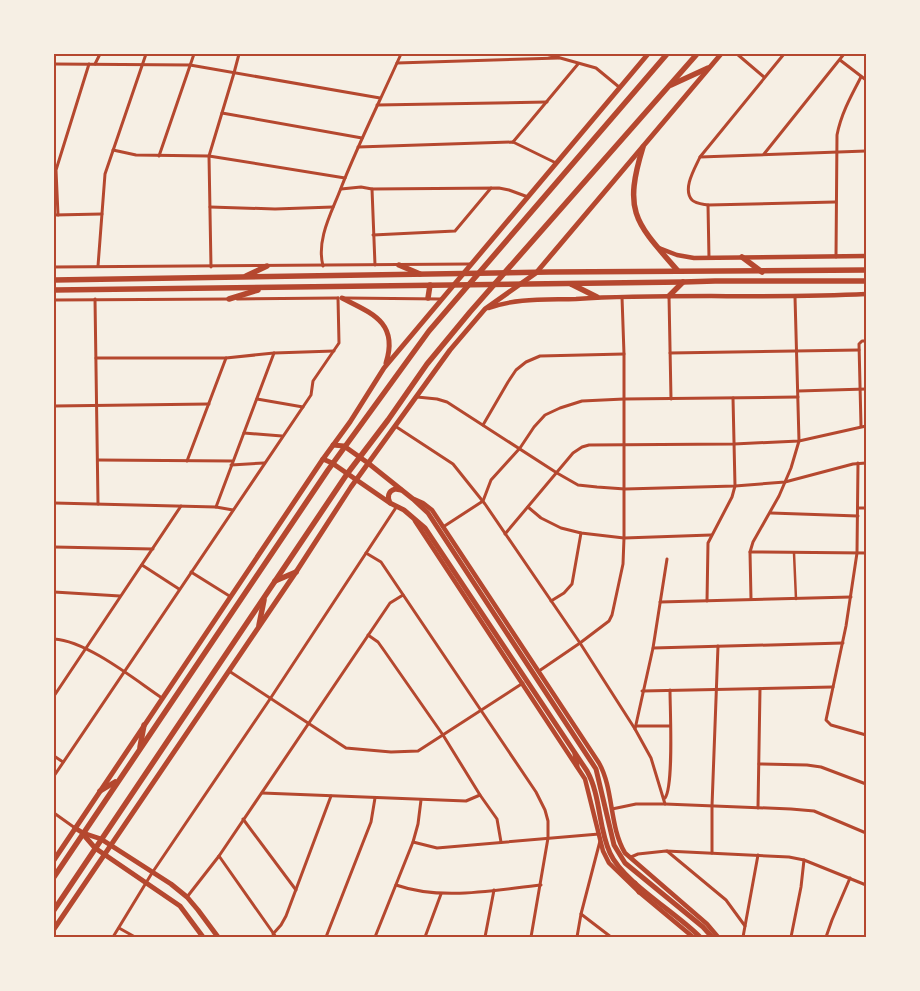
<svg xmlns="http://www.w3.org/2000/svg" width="920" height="991" font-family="'Titillium Web',sans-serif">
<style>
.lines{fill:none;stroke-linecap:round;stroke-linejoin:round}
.pedestrian{stroke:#b5482f;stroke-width:2.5}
.minor{stroke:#b5482f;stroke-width:3}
.tertiary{stroke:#b5482f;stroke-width:4.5}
.secondary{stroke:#b5482f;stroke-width:5}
.primary{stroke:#b5482f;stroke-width:5.5}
.trunk{stroke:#b5482f;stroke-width:5.5}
.neatline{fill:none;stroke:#b5482f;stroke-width:2}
</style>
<rect width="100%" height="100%" fill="#f6efe4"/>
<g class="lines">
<polyline class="pedestrian" points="794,553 796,599"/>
<g class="minor">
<polyline points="546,54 596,68 619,87"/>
<polyline points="737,54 764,77"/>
<path d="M784,54L700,157C695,168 682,189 692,200C696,204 703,204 708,205L835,202"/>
<polyline points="54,56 55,54"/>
<polyline points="840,60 866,80"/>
<polyline points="397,63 559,58"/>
<polyline points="54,64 190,65 380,98"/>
<polyline points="95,64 100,54"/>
<polyline points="377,105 547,102"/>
<polyline points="222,113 362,138"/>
<polyline points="513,142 578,64"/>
<polyline points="358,147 513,142 556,163"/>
<polyline points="113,150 136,155 209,156 345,178"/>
<polyline points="764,154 844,54"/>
<polyline points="159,156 194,54"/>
<polyline points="700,157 866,151"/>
<polyline points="341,189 361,187 372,189 499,188 509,190 528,197"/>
<polyline points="372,189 375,265"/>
<polyline points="708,205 709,258"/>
<polyline points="210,207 275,209 333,207"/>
<polyline points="54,215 102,214"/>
<polyline points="58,215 56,170 89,64"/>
<polyline points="373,235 455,231 491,188"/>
<path d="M836,257L837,135C841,114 851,96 861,77"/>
<polyline points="98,266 105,174 146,54"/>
<path d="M323,266C316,239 332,212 341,188C359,142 381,99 401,54"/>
<polyline points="54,267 470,264"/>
<polyline points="211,267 209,156 234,73 239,54"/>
<polyline points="669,296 671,399"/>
<polyline points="344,298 441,299"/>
<polyline points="95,299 98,504"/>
<polyline points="237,299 338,298"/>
<polyline points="54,300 231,299"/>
<polyline points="670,353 859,350"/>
<polyline points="96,358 226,358 274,353 334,351"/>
<polyline points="798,391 866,389"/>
<polyline points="417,397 437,399 447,402 557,473 578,485 597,487 625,489 735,486 785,482 853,464 866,463"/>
<polyline points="257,399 303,407"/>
<polyline points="54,406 209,404"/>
<polyline points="483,425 508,382 516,370 526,362 540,356 624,354"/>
<polyline points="395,426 453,464 485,504 580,643 635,729 651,758 665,804"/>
<polyline points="861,426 859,344 862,341 866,341"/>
<polyline points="244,433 282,436"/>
<polyline points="98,460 232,461"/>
<polyline points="187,461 226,358"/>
<polyline points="858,463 857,553 846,626 826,720 831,725 866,735"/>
<polyline points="231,465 264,463"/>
<polyline points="54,503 216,507 274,353"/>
<polyline points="216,507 233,510"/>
<polyline points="528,507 541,518 561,528 581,533 624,538 711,535"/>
<polyline points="858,508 866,508"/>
<polyline points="771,513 858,516"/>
<polyline points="443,527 483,501 491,480 520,448 534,427 545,415 560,408 582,401 624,399 798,397"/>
<polyline points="505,534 573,453 582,447 589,445 734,444 799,441 866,426"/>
<polyline points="54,547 153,549"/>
<polyline points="750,552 866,553"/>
<polyline points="366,553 381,562 536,792 545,810 548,821 548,838 531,937"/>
<polyline points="142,565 179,589"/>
<polyline points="191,572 231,597"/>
<polyline points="54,592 120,596"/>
<polyline points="751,599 750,552 753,542 779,496 791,468 799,441 795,297"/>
<polyline points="551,601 564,593 572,584 581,533"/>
<polyline points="707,601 708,543 732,497 735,486 733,398"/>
<polyline points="660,602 851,597"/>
<polyline points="368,635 378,642 383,649 443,735 480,795 497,819 501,842"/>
<path d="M54,639C87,641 134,679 162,698"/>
<polyline points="653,648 843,643"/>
<polyline points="229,671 346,748 391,752 418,751 523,683"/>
<polyline points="539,671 580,643 609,621 612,615 623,564 624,538 624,354 622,297"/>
<polyline points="642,691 833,687"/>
<polyline points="54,696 181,506"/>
<polyline points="636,726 670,726"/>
<polyline points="635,729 653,648 667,559"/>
<polyline points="54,756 63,762"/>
<polyline points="759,764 807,765 821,767 866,784"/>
<polyline points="54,776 311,395 313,381 339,343 338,298"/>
<polyline points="262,793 466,801 480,795"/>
<path d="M665,798C674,786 670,709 670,690"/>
<polyline points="758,808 760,689"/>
<polyline points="612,809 636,804 665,804 791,809 814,811 866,833"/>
<polyline points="54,813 75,828"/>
<polyline points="243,819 296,890"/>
<polyline points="413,842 437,848 599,834"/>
<polyline points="667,851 726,900 745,926"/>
<polyline points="712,853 712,806 718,646"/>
<polyline points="219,856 276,937"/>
<polyline points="631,857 638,854 666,851 789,857 804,860 866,885"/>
<path d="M396,885C442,901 493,890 541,885"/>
<polyline points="187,897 219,856 390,603 403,595"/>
<polyline points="581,914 611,937"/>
<polyline points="119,928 135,937"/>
<polyline points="273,934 281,925 286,916 331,796"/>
<polyline points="113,937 152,873 270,699 397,506"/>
<polyline points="326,937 371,822 375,798"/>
<polyline points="375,937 413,842 418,824 421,800"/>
<polyline points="425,937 441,894"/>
<polyline points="485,937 494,890"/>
<polyline points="577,937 581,914 600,841"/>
<polyline points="743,937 758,855"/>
<polyline points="791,937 801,887 804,860"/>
<polyline points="826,937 832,920 850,878"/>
</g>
<g class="tertiary">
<polyline points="659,248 677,255 694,258 866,256"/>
<path d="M489,308C515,298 547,300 576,299C672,293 769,299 866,294"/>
<path d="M414,499L423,503L432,510L599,763C614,790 609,826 625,853L707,924L718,937"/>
<polyline points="415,521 585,779 603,851 609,863 639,892 693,937"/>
</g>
<g class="secondary">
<path d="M342,298C371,313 399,322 386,363"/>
<polyline points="333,445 344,446 368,463 413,499 428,513 596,769 614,845 625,863 703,927 712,937"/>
<path d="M323,459L332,463L390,503L404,510L425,528L587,771C601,796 598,827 610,853C623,882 677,913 700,937"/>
<path d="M390,503C387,497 388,491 395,489L401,490"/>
<polyline points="575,754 577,766"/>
<polyline points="75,828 83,833 101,839 171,884 187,897 198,910 218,937"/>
<polyline points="83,834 95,848 180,906 203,937"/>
<polyline points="54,860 323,459 350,422 384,368 648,54"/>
<polyline points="635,883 639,892"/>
<polyline points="54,929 296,572 351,487 450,350 485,309 536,273 721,54"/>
</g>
<g class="primary">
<path d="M643,147C623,212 635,222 678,271"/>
<polyline points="742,257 762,272"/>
<polyline points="399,265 420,274"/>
<polyline points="246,276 267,266"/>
<polyline points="54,280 549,272 866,270"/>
<polyline points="571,284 597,297"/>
<polyline points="54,290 683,282 715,281 866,281"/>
<polyline points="669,296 683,282"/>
<polyline points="428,298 430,285"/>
<polyline points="229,299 258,290"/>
</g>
<g class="trunk">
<polyline points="671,85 708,68"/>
<polyline points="275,581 296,572"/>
<polyline points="259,625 264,600"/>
<polyline points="140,747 144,725"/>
<polyline points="100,791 115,782"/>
<polyline points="54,877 328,470 429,331 667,54"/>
<polyline points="54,910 347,474 388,420 427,364 470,312 697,54"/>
</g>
</g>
<rect width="920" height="991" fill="none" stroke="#f6efe4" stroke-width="110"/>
<rect x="55" y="55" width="810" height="881" class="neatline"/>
</svg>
